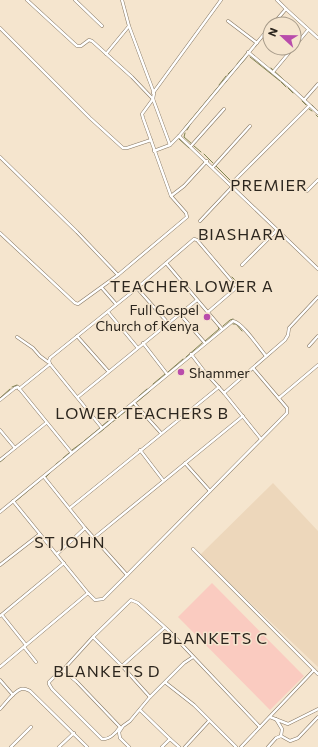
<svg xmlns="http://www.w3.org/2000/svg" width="318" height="747" font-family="Commissioner,sans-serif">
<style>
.built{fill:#edd7bb}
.green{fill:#facbc0}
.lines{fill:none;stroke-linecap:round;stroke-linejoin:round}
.stream{stroke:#7f8552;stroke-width:1}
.street-casing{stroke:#877864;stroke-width:3.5}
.street{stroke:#fff;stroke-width:2.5}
.poi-dot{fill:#b94cab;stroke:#f5e5ce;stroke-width:1.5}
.labels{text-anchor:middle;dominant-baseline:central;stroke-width:3;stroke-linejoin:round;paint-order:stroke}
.poi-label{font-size:14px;fill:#2c261e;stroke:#f5e5ce;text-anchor:end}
.quarter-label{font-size:16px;letter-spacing:1px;fill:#2c261e;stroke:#f5e5ce}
</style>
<rect width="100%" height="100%" fill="#f5e5ce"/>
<polygon class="built" points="273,483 318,531 318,667 200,555"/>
<polygon class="green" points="212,583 304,676 270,710 178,617"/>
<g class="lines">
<g class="stream">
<polyline points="250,57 280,81"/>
<polyline points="237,64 250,49"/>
<polyline points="271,68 299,94"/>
<polyline points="228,74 234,68"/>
<polyline points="232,74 247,57"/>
<polyline points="281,82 286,87"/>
<polyline points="219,85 226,76"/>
<polyline points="221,87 227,81"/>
<polyline points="288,88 293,93"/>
<polyline points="211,99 220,89"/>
<polyline points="306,100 310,104"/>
<polyline points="302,101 306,105"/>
<polyline points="312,105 316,110"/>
<polyline points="309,109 312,111"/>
<polyline points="316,115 318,117"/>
<polyline points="184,128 218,87"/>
<polyline points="187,130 191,123"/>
<polyline points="185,133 184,137 192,144"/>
<polyline points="179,139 189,148"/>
<polyline points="194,146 201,152"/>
<polyline points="204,154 213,163"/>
<polyline points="216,166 231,181"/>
<polyline points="232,277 236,281"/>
<polyline points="237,282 239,285"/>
<polyline points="233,324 236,324 242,331"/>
<polyline points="223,326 230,320 233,319"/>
<polyline points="205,341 219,329 218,326"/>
<polyline points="186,357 202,343"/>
<polyline points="168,372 183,359"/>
<polyline points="153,384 165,374"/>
<polyline points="12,387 17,385"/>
<polyline points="139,396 147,389"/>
<polyline points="0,398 10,389"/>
<polyline points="137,402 150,391"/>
<polyline points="121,415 134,405"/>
<polyline points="118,418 120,416"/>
<polyline points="112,422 117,419"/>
<polyline points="102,426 108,421"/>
<polyline points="105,428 111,423"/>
<polyline points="99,433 104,429"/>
<polyline points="94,436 97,434"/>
<polyline points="84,441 100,428"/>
<polyline points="72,450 83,442"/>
<polyline points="63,458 69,453"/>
<polyline points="0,462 5,458"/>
<polyline points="56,464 60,461"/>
<polyline points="46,477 50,473"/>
<polyline points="16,501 42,479"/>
</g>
<g class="street-casing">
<g id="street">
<polyline points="27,0 77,46 81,46 89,40 92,41 132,77 153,99"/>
<polyline points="75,0 102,26"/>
<polyline points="122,0 129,26 154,93 153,99 170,145"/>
<polyline points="286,9 318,38"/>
<polyline points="228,21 257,43"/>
<polyline points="273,24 286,9 277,0"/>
<polyline points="0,28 90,118 123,148 127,148 151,140"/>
<polyline points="294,47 308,30"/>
<polyline points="248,52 289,86 318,113"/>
<polyline points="106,54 129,26"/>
<polyline points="273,72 293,48"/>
<polyline points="153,93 221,0"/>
<polyline points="304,100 318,84"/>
<polyline points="179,136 318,269"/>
<polyline points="191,146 224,109"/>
<polyline points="154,151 170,145 179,136 270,27"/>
<polyline points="0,157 77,232 118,275"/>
<polyline points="213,167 250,126"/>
<polyline points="231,184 309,106"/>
<polyline points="307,191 318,180"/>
<polyline points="171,196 184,186 207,161"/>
<polyline points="200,221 233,186"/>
<polyline points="0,233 75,303 78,304 118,275 187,217 186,213 171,196 143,118 142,114 153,99"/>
<polyline points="166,263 222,329"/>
<polyline points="242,265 277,230"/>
<polyline points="102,288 116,304"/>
<polyline points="137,288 168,323"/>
<polyline points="108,312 137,347"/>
<polyline points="179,313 205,343"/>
<polyline points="77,336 108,371"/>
<polyline points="17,337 33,348 40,356 48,362"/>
<polyline points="143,343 167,374"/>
<polyline points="309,346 318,336"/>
<polyline points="191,354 204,371 224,393 261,439"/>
<polyline points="19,389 50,364"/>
<polyline points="224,393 285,340 288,335 289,328 318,297"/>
<polyline points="78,397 197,300"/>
<polyline points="279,398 318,365"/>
<polyline points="0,400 15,388 18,387 71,452"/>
<polyline points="134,403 161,433"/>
<polyline points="102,428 50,364 49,361 50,358 137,288 194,239 197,240 237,287 208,312"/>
<polyline points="0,430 15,448"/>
<polyline points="140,450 163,480"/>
<polyline points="0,460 46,423"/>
<polyline points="185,463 210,491"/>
<polyline points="44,477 85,528 127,575 287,413 287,408 253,368"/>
<polyline points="13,501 88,593 95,600 103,599 127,575"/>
<polyline points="70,508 219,387"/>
<path d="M0,512L233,321C243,323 259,348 266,356"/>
<polyline points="95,537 243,416"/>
<polyline points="193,549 318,674"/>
<polyline points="57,554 85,528"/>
<polyline points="0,565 40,534"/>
<polyline points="2,615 26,645"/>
<polyline points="0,616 64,563"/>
<polyline points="93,637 122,666 150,697"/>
<polyline points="24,647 36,662"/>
<polyline points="122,666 164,628"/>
<polyline points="0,667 88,593"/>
<polyline points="63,670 93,637 131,600 138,603 169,631 260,727"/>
<polyline points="0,680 13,695"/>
<polyline points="166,683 194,705 236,747"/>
<path d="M0,709C6,703 13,692 21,689C25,688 28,690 30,691L87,747"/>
<polyline points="140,710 170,739"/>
<polyline points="270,717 288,724 318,709"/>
<polyline points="276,719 282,729 281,736"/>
<path d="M120,727C116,733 109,740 102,739L52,689L49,684V682L60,671H64L77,682L120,727L121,729"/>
<polyline points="11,747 31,727"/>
<polyline points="59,747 74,733"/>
<polyline points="129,747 120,738 119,732 123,726 130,721 150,697 184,663 193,657"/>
<polyline points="162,747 170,739 179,747"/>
<polyline points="185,747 209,721"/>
<polyline points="241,747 314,670"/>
<polyline points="268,747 276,738 281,736 290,741 298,738 318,717"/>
</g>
</g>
<use href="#street" class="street"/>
</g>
<g class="poi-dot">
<circle cx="207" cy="317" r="4"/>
<circle cx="181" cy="372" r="4"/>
</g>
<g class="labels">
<g class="poi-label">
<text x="199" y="309">Full Gospel<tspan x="199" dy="16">Church of Kenya</tspan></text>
<text x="189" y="372" text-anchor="start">Shammer</text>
</g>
<g class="quarter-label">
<text x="269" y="184">PREMIER</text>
<text x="242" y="233">BIASHARA</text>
<text x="192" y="285">TEACHER LOWER A</text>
<text x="142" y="412">LOWER TEACHERS B</text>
<text x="70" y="541">ST JOHN</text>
<text x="215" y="637">BLANKETS C</text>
<text x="107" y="670">BLANKETS D</text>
</g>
</g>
<g transform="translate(282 36) rotate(292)"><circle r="19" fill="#f5e5ce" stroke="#a59988"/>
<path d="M0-3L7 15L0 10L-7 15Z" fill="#b94cab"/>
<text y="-6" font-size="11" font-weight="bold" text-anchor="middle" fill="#2c261e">N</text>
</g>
</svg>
